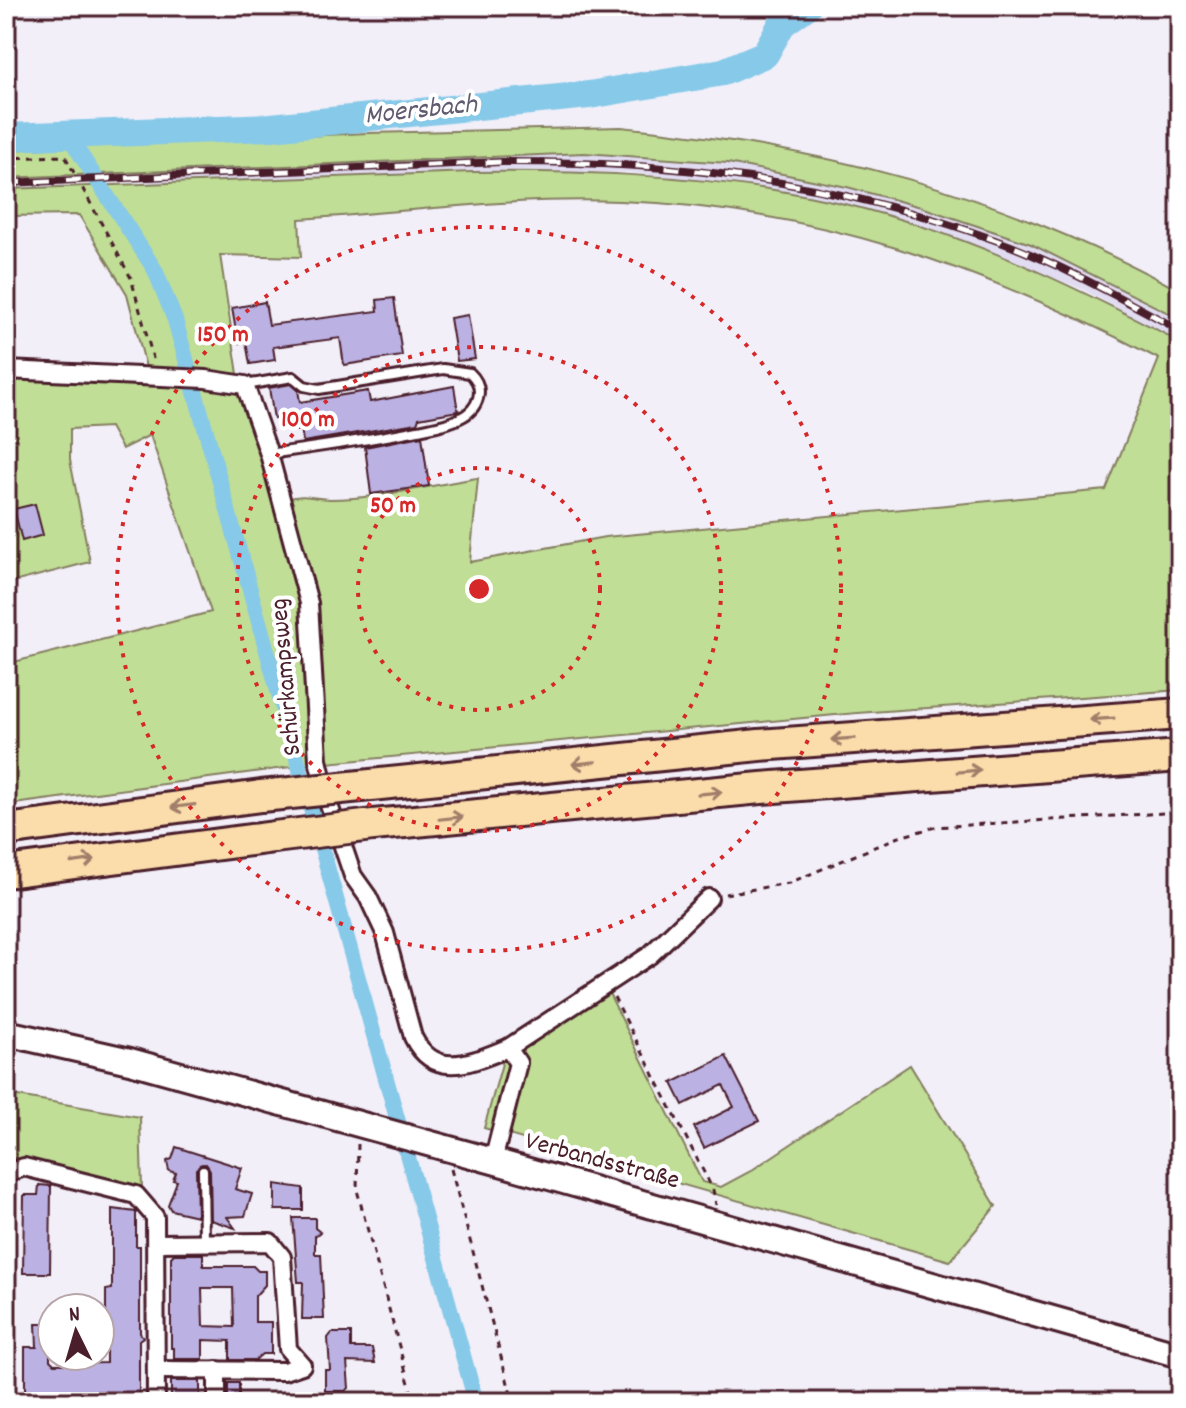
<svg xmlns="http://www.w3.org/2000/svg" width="1186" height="1408" font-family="Dekko,sans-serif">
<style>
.built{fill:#e2dcf2}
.green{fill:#c0de96;stroke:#857e60;stroke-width:2}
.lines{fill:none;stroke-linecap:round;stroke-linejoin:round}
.canal{stroke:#87c9e8;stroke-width:16}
.river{stroke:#87c9e8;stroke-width:28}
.building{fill:#bcb1e3;stroke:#4a1f2b;stroke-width:2;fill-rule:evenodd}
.lane-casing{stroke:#4a1f2b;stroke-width:14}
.street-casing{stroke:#4a1f2b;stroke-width:22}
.secondary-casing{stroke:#4a1f2b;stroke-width:30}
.highway-casing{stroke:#4a1f2b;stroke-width:36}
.path{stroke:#4a1f2b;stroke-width:3;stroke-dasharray:6 6;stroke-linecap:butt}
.lane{stroke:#fff;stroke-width:8}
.street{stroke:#fff;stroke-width:16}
.secondary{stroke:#fff;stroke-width:24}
.highway{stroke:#faddab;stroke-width:30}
.rail-casing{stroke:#4a1f2b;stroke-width:8}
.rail{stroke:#fff;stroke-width:5;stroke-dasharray:15;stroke-linecap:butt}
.highway-bridge-casing{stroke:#4a1f2b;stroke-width:36;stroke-linecap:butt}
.highway-bridge{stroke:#faddab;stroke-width:30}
.oneway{stroke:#a27e6b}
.ring{fill:none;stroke:#d62828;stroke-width:4;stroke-dasharray:4 8}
.labels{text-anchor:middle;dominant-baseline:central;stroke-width:8;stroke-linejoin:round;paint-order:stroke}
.street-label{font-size:26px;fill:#4a1f2b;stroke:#fff}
.water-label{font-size:28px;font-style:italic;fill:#5f5a6d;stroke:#fff}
.centre{fill:#d62828;stroke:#fff;stroke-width:4}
.ring-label{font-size:24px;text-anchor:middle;font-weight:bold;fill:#d62828;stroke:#fff;stroke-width:8;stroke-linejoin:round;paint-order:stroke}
</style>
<rect width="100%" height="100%" fill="#f2eff9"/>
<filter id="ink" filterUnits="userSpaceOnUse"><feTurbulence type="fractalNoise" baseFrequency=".0125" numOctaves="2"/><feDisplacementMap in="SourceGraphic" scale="16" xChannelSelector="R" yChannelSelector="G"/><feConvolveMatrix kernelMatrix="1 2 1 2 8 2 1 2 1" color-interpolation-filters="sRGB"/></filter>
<g filter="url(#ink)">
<g class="built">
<polygon points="584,153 728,163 847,187 921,207 1031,244 1115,284 1180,320 1180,342 1084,290 981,248 863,210 788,192 627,172 472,172 149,184 144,172"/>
<polygon points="60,176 65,187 6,189 6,178"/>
</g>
<g class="green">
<path d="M621,127C825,147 999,192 1180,291V319L1031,244L921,207L847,187L728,163L584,153L6,178V150L368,133Z"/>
<path d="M472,172C578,171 681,174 786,192C925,215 1057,276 1180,342V690L857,713L327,763L315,602L288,499C303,493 314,499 330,499C379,499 430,485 478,478L470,562L605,537L1106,490L1159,359C987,269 814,207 619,201C512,197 405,212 299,219L301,257L220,255L238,374L147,371L127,294L79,215L6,216V189Z"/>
<polygon points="6,377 239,388 265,467 304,605 314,764 6,805 6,664 211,612 150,435 122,449 110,427 70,429 70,460 90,562 6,584"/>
<polygon points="601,977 702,1182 721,1187 749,1172 910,1065 996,1206 950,1261 484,1128 510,1035"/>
<polygon points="6,1094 140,1117 142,1188 21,1158 6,1158"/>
</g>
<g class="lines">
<polyline class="canal" points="68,135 155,270 175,320 476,1402"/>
<polyline class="river" points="6,137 271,127 589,95 723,72 765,54 782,24 807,6"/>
</g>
<g class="building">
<polygon points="394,298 402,356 344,365 340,338 273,347 275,360 250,364 246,342 238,343 232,308 265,302 269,325 378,311 377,300"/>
<polygon points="468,315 475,359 457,361 450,318"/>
<polygon points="291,384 298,390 300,402 368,391 370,402 454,386 458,411 419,418 417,423 303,442 299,415 274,419 269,388"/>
<polygon points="422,436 429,486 371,494 365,447"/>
<polygon points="35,504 43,535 22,541 14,509"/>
<polygon points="726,1056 759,1121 704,1148 694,1127 734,1107 723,1085 683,1105 672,1083"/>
<polygon points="176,1147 242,1168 235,1189 252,1194 245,1216 227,1217 235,1228 211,1220 210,1170 206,1164 196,1169 197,1216 171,1210 168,1205 177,1181 173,1180 176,1173 169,1171 167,1161 172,1159"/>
<polygon points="275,1184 303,1188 303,1210 275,1210"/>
<polygon points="39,1185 51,1186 50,1273 23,1273 24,1195 38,1195"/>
<polygon points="112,1209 136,1212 136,1246 140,1246 140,1333 143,1337 139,1340 139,1402 25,1402 25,1347 37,1347 36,1324 50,1324 50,1360 54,1364 106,1363 106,1290 112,1289"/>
<polygon points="293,1218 315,1218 315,1228 320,1232 315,1236 315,1254 321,1254 324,1319 302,1319 303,1282 298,1282"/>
<path d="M174,1254H203V1266H253L258,1271H265V1285L255,1296V1322H271V1354H262L255,1360H230V1341L203,1340V1359H174V1348H171V1257ZM202,1288H233L234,1327L203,1326Z"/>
<polygon points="332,1333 351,1333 351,1348 372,1348 375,1363 347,1362 349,1388 345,1391 325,1391 325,1370 330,1370 328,1338"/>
<rect x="171" y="1381" width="29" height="21"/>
<rect x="228" y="1383" width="11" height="19"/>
</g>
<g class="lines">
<g class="lane-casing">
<g id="lane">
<path d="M245,385L293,377L304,386L319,389L443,369L470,373C486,388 479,409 460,418C448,425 432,427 418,430C369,440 318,447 269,454"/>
<polyline points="203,1170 204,1242"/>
<polyline points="6,1191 8,1260"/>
</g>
</g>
<g class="street-casing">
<g id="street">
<path d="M6,370L206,379L245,385L269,454L309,603L318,760L329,805L353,876L368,897L385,933L413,1037C435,1081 472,1062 508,1048L518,1063L493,1161"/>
<polyline points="508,1048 650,955 709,898"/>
<polyline points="6,1174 24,1167 136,1195 155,1217 156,1402"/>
<polyline points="156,1370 284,1371 302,1365 288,1349 282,1257 270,1242 156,1243"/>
<polyline points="217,1370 217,1402"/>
</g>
</g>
<g class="secondary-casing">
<polyline id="secondary" points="6,1033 130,1061 493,1161 1180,1355"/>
</g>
<g class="highway-casing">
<g id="highway">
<polyline points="361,786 759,745 1180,714"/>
<polyline points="373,825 761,788 1180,756"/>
<polyline points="6,830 261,796"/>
<polyline points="6,872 274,837"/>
</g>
</g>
<g class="path">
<polyline points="6,158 65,156 131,278 154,362"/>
<polyline points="725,894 789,883 896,838 935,827 1180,812"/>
<polyline points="614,997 713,1190 716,1205"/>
<polyline points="358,1144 357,1190 414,1402"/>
<polyline points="451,1169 513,1402"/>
</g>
<use href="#lane" class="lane"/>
<use href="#street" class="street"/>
<use href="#secondary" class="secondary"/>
<use href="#highway" class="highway"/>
<g class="rail-casing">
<path id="rail" d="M6,183L501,162C676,161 830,180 995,240C1059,263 1120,298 1180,330"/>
</g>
<use href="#rail" class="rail"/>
<g class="highway-bridge-casing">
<g id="highway-bridge">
<polyline points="261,796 361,786"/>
<polyline points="274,837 373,825"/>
</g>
</g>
<use href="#highway-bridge" class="highway-bridge"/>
</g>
<defs><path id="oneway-shaft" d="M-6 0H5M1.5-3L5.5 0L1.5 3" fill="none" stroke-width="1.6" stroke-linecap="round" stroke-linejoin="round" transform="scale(2)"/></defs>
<g class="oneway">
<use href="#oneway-shaft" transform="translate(1102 719) rotate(176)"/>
<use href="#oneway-shaft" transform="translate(843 739) rotate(176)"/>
<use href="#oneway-shaft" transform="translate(584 763) rotate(174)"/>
<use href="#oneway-shaft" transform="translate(969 771) rotate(-5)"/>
<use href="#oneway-shaft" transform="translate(710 793) rotate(-5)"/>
<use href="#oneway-shaft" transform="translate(183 806) rotate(173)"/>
<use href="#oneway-shaft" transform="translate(451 818) rotate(-6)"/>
<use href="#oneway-shaft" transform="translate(83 861) rotate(-8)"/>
</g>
</g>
<g class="ring">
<circle cx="479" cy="589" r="121"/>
<circle cx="479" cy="589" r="242"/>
<circle cx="479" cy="589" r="362"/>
</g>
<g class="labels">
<g class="street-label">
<text transform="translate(287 677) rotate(-95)">Schürkampsweg</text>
<text transform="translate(602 1162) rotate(15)">Verbandsstraße</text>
</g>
<g class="water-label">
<text transform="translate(421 112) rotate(-6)">Moersbach</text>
</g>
</g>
<circle cx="479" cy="589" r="12" class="centre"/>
<g class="ring-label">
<text x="223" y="341">150 m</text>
<text x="308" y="426">100 m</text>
<text x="393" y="512">50 m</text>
</g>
<rect width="1186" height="1408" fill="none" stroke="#fff" stroke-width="32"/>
<rect x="16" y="16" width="1154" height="1376" fill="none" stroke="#4a1f2b" stroke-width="3" filter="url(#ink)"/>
<g transform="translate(76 1332) rotate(355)"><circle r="38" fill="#ffffff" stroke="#b7a5aa" stroke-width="2"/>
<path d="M0-6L14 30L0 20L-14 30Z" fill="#4a1f2b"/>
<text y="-12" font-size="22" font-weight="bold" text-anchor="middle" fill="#4a1f2b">N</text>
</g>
</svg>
